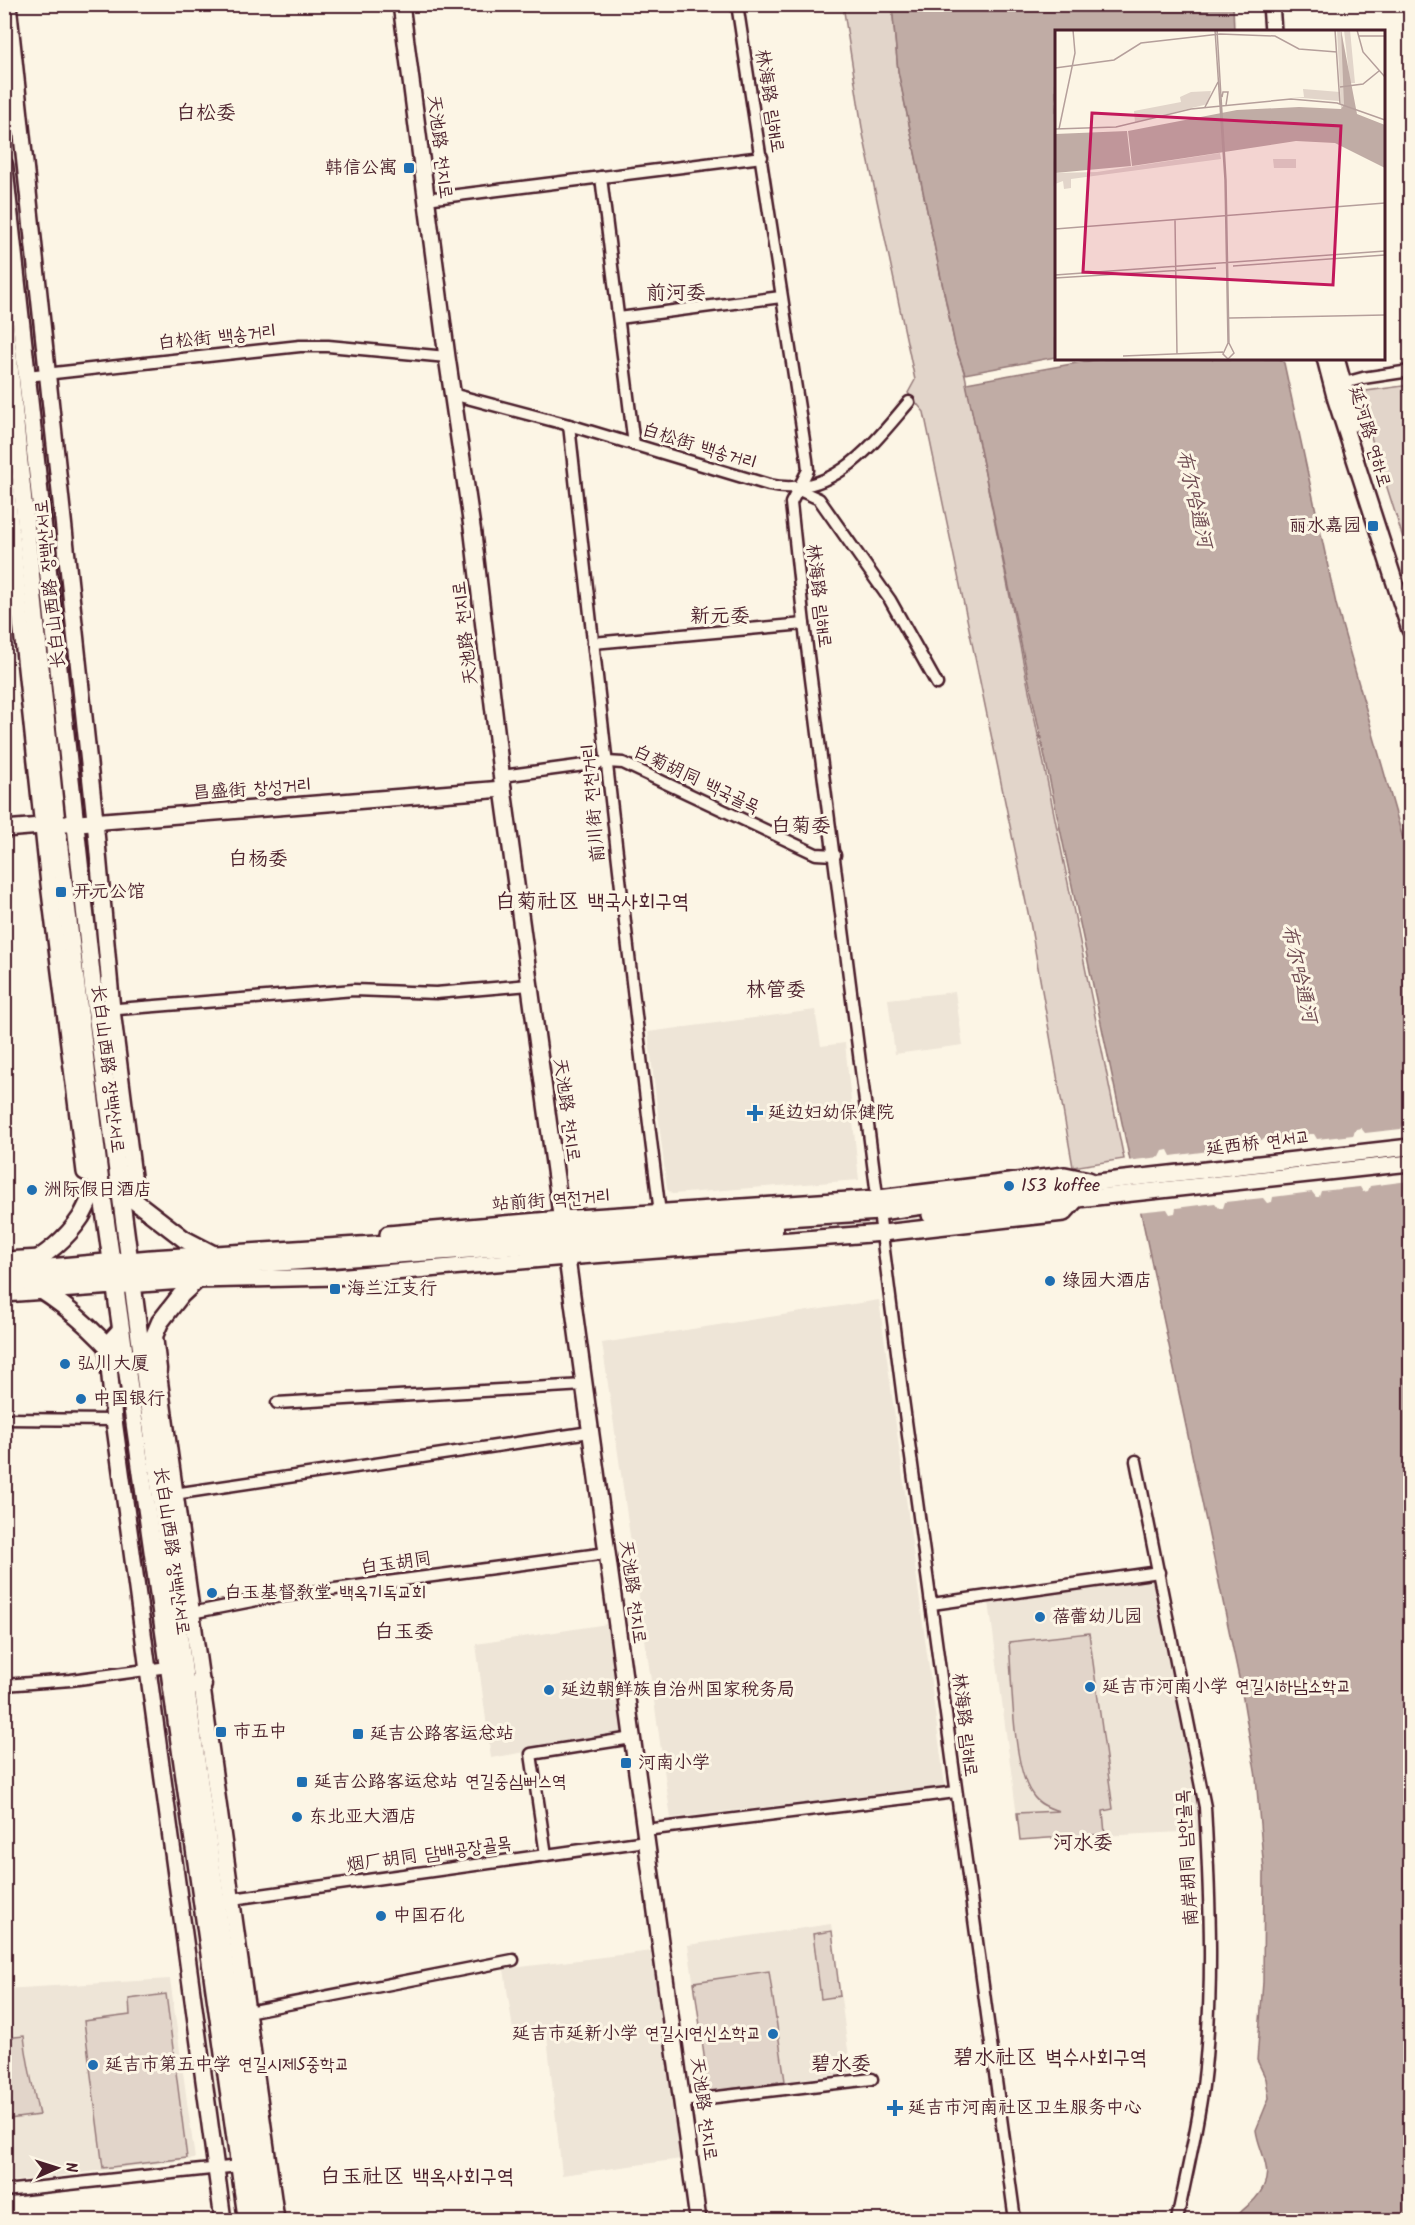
<svg xmlns="http://www.w3.org/2000/svg" width="1415" height="2225" font-family="Kalam,'LXGW WenKai TC','Poor Story',sans-serif">
<style>
.built{fill:#eee5d7}
.green{fill:#e2d5ca;stroke:#967a7a;stroke-width:1.5}
.water{fill:#c0aca5;stroke:#917474;stroke-width:1.5}
.pier{fill:#fcf5e5}
.lines{fill:none;stroke-linecap:round;stroke-linejoin:round}
.street-casing{stroke:#4a1f2b;stroke-width:15}
.secondary-casing{stroke:#4a1f2b;stroke-width:20}
.primary-casing{stroke:#4a1f2b;stroke-width:21}
.street{stroke:#fcf5e5;stroke-width:10}
.secondary{stroke:#fcf5e5;stroke-width:15}
.primary{stroke:#fcf5e5;stroke-width:16}
.poi-dot{fill:#1f6fb2;stroke:#fcf5e5;stroke-width:2}
.labels{text-anchor:middle;dominant-baseline:central;stroke-width:6;stroke-linejoin:round;paint-order:stroke}
.street-label{font-size:18px;fill:#4a1f2b;stroke:#fcf5e5}
.poi-label{font-size:18px;fill:#4a1f2b;stroke:#fcf5e5;text-anchor:start}
.neighbourhood-label{font-size:20px;fill:#4a1f2b;stroke:#fcf5e5}
.water-label{font-size:20px;font-style:italic;fill:#6d4950;stroke:#fcf5e5}
.quarter-label{font-size:21px;fill:#4a1f2b;stroke:#fcf5e5}
.inset-road{fill:none;stroke:#b59f9b;stroke-width:1.5}
.view{fill:#c2185b;fill-opacity:0.15;stroke:#c2185b;stroke-width:3}
.inset-edge{fill:none;stroke:#4a1f2b;stroke-width:3}
</style>
<rect width="100%" height="100%" fill="#fcf5e5"/>
<filter id="ink" filterUnits="userSpaceOnUse"><feTurbulence type="fractalNoise" baseFrequency=".0167" numOctaves="2"/><feDisplacementMap in="SourceGraphic" scale="12" xChannelSelector="R" yChannelSelector="G"/><feConvolveMatrix kernelMatrix="1 2 1 2 8 2 1 2 1" color-interpolation-filters="sRGB"/></filter>
<g filter="url(#ink)">
<g class="built">
<polygon points="955,992 963,1045 895,1054 888,999"/>
<polygon points="815,1010 821,1046 845,1043 859,1180 672,1194 667,1189 648,1032"/>
<polygon points="879,1300 945,1786 671,1818 602,1343"/>
<polygon points="1159,1575 1203,1831 1020,1840 989,1602"/>
<polygon points="607,1624 623,1735 491,1758 476,1644"/>
<polygon points="831,1924 851,2072 709,2092 688,1945"/>
<polygon points="652,1951 681,2159 562,2175 546,2027 513,2030 504,1969"/>
<polygon points="170,1979 195,2159 8,2182 4,2142 4,1989"/>
</g>
<g class="green">
<polygon points="843,5 892,5 898,71 955,345 965,375 1124,1159 1073,1167 1030,922 924,412 908,393 915,380 863,134"/>
<polygon points="1410,385 1410,560 1359,399 1359,392"/>
<path d="M1089,1633L1113,1809L1103,1811L1105,1834L1020,1840L1017,1813L1059,1811C1048,1808 1038,1804 1032,1794C1012,1768 1012,1677 1009,1642Z"/>
<polygon points="832,1931 840,1996 821,1999 813,1934"/>
<polygon points="769,1971 785,2081 709,2092 694,1982"/>
<polygon points="166,1994 187,2158 103,2168 84,2021 130,2015 129,1999"/>
<path d="M24,2036C27,2063 33,2089 39,2115L9,2119L5,2038Z"/>
</g>
<g class="water">
<polygon points="892,5 1233,5 1234,31 1056,32 1056,357 965,374 955,345 898,71"/>
<path d="M1099,359H1280L1284,363L1336,604L1410,863V2220H1235C1240,2210 1248,2207 1255,2199C1279,2173 1259,2155 1256,2130L1269,2098L1266,2079L1257,2060L1263,1982L1264,1871L1256,1777L1241,1687L966,383Z"/>
</g>
<polygon class="pier" points="1404,1123 1410,1125 1410,1184 1408,1181 1370,1186 1368,1191 1363,1192 1360,1187 1321,1191 1319,1197 1316,1197 1312,1192 1273,1197 1272,1202 1267,1203 1263,1198 1225,1202 1223,1208 1219,1208 1215,1203 1176,1208 1175,1213 1170,1214 1167,1209 1137,1212 1126,1161 1160,1157 1163,1151 1168,1150 1171,1156 1209,1151 1211,1145 1216,1144 1221,1150 1258,1146 1260,1140 1265,1139 1269,1144 1306,1140 1308,1134 1314,1134 1317,1139 1353,1135 1356,1129 1361,1128 1365,1133 1401,1129"/>
<g class="lines">
<g class="street-casing">
<g id="street">
<polyline points="737,4 807,460 808,470 791,503 804,624 903,1399 1015,2220"/>
<polyline points="601,177 634,445"/>
<polyline points="426,199 762,157"/>
<polyline points="619,318 781,297"/>
<polyline points="27,376 300,346 328,346 447,357"/>
<polyline points="1337,385 1363,378 1410,371"/>
<path d="M452,394L569,425L769,485C833,499 872,445 909,402"/>
<path d="M569,425C598,688 627,951 660,1213"/>
<polyline points="799,490 819,499 890,600 937,684"/>
<polyline points="593,643 804,624"/>
<polyline points="502,776 607,762 623,763 816,854 835,855"/>
<polyline points="106,1010 354,990 436,993 529,985"/>
<polyline points="277,1403 584,1385"/>
<polyline points="4,1419 114,1420"/>
<path d="M1136,1461L1205,1807C1210,1897 1214,1997 1203,2086C1197,2131 1186,2176 1177,2220"/>
<polyline points="174,1494 590,1432"/>
<polyline points="932,1604 1159,1572"/>
<polyline points="191,1613 267,1598 607,1553"/>
<polyline points="4,1685 71,1680 168,1667"/>
<polyline points="645,1830 956,1792"/>
<polyline points="546,1855 531,1754 632,1738"/>
<polyline points="225,1900 646,1841"/>
<polyline points="247,2012 513,1960"/>
<polyline points="682,2101 872,2079"/>
<polyline points="4,2191 239,2166"/>
</g>
</g>
<g class="secondary-casing">
<g id="secondary">
<polyline points="8,4 95,820 112,1010 133,1176 119,1189"/>
<polyline points="401,4 447,357 473,534 503,789 698,2220"/>
<polyline points="1271,4 1273,32"/>
<polyline points="1325,358 1336,400 1410,630"/>
<polyline points="1336,358 1354,423"/>
<polyline points="4,462 49,884 85,1172 100,1179"/>
<polyline points="4,829 503,789"/>
<polyline points="930,1215 1410,1163"/>
<polyline points="388,1234 561,1219 879,1198 1065,1175 1089,1180"/>
<polyline points="4,1260 41,1258"/>
<polyline points="4,1271 151,1258 880,1212 1098,1182 1410,1147"/>
<polyline points="4,1282 775,1229"/>
<polyline points="4,1294 196,1280 336,1277 566,1257 883,1233 1064,1213 1076,1200"/>
<polyline points="120,1330 107,1344 114,1420 223,2220"/>
<polyline points="158,1371 276,2220"/>
</g>
</g>
<g class="primary-casing">
<g id="primary">
<polyline points="4,165 93,987 186,1687 262,2220"/>
<polyline points="4,312 57,827 100,1179 247,2220"/>
<polyline points="119,1189 184,1239 215,1255"/>
<path d="M19,1270C44,1257 65,1241 81,1217C88,1205 93,1191 100,1179"/>
<path d="M24,1280C64,1302 96,1331 125,1366"/>
<polyline points="151,1391 158,1369 154,1336 160,1322 181,1295 210,1268"/>
<polyline points="186,1687 203,1685"/>
</g>
</g>
<use href="#street" class="street"/>
<use href="#secondary" class="secondary"/>
<use href="#primary" class="primary"/>
</g>
</g>
<g class="poi-dot">
<rect x="403" y="162" width="12" height="12" rx="3"/>
<rect x="1367" y="520" width="12" height="12" rx="3"/>
<rect x="55" y="886" width="12" height="12" rx="3"/>
<path d="M752 1104h6v6h6v6h-6v6h-6v-6h-6v-6h6z"/>
<circle cx="1009" cy="1186" r="6"/>
<circle cx="32" cy="1190" r="6"/>
<circle cx="1050" cy="1281" r="6"/>
<rect x="329" y="1283" width="12" height="12" rx="3"/>
<circle cx="65" cy="1364" r="6"/>
<circle cx="81" cy="1399" r="6"/>
<circle cx="212" cy="1593" r="6"/>
<circle cx="1040" cy="1617" r="6"/>
<circle cx="1090" cy="1687" r="6"/>
<circle cx="549" cy="1690" r="6"/>
<rect x="215" y="1726" width="12" height="12" rx="3"/>
<rect x="352" y="1728" width="12" height="12" rx="3"/>
<rect x="620" y="1757" width="12" height="12" rx="3"/>
<rect x="296" y="1776" width="12" height="12" rx="3"/>
<circle cx="297" cy="1817" r="6"/>
<circle cx="381" cy="1916" r="6"/>
<circle cx="773" cy="2034" r="6"/>
<circle cx="93" cy="2065" r="6"/>
<path d="M892 2099h6v6h6v6h-6v6h-6v-6h-6v-6h6z"/>
</g>
<g class="labels">
<g class="street-label">
<text transform="translate(769 101) rotate(81)">林海路 림해로</text>
<text transform="translate(439 147) rotate(83)">天池路 천지로</text>
<text transform="translate(217 338) rotate(-6)">白松街 백송거리</text>
<text transform="translate(1369 437) rotate(73)">延河路 연하로</text>
<text transform="translate(699 447) rotate(17)">白松街 백송거리</text>
<text transform="translate(51 584) rotate(-96)">长白山西路 장백산서로</text>
<text transform="translate(818 596) rotate(83)">林海路 림해로</text>
<text transform="translate(466 633) rotate(-97)">天池路 천지로</text>
<text transform="translate(696 780) rotate(25)">白菊胡同 백국골목</text>
<text transform="translate(252 790) rotate(-4)">昌盛街 창성거리</text>
<text transform="translate(594 803) rotate(-95)">前川街 전천거리</text>
<text transform="translate(107 1069) rotate(83)">长白山西路 장백산서로</text>
<text transform="translate(566 1110) rotate(82)">天池路 천지로</text>
<text transform="translate(1258 1144) rotate(-7)">延西桥 연서교</text>
<text transform="translate(551 1201) rotate(-4)">站前街 역전거리</text>
<text transform="translate(171 1551) rotate(82)">长白山西路 장백산서로</text>
<text transform="translate(396 1564) rotate(-8)">白玉胡同</text>
<text transform="translate(632 1592) rotate(82)">天池路 천지로</text>
<text transform="translate(964 1725) rotate(83)">林海路 림해로</text>
<text transform="translate(429 1855) rotate(-8)">烟厂胡同 담배공장골목</text>
<text transform="translate(1188 1858) rotate(-94)">南岸胡同 남안골목</text>
<text transform="translate(703 2109) rotate(82)">天池路 천지로</text>
</g>
<g class="poi-label">
<text x="397" y="168" text-anchor="end">韩信公寓</text>
<text x="1361" y="526" text-anchor="end">丽水嘉园</text>
<text x="73" y="892">开元公馆</text>
<text x="768" y="1113">延边妇幼保健院</text>
<text x="1021" y="1186">153 koffee</text>
<text x="44" y="1190">洲际假日酒店</text>
<text x="1062" y="1281">绿园大酒店</text>
<text x="347" y="1289">海兰江支行</text>
<text x="77" y="1364">弘川大厦</text>
<text x="93" y="1399">中国银行</text>
<text x="224" y="1593">白玉基督教堂 백옥기독교회</text>
<text x="1052" y="1617">蓓蕾幼儿园</text>
<text x="1102" y="1687">延吉市河南小学 연길시하남소학교</text>
<text x="561" y="1690">延边朝鲜族自治州国家税务局</text>
<text x="233" y="1732">市五中</text>
<text x="370" y="1734">延吉公路客运总站</text>
<text x="638" y="1763">河南小学</text>
<text x="314" y="1782">延吉公路客运总站 연길중심뻐스역</text>
<text x="309" y="1817">东北亚大酒店</text>
<text x="393" y="1916">中国石化</text>
<text x="761" y="2034" text-anchor="end">延吉市延新小学 연길시연신소학교</text>
<text x="105" y="2065">延吉市第五中学 연길시제5중학교</text>
<text x="908" y="2108">延吉市河南社区卫生服务中心</text>
</g>
<g class="neighbourhood-label">
<text x="206" y="114">白松委</text>
<text x="676" y="294">前河委</text>
<text x="720" y="617">新元委</text>
<text x="801" y="827">白菊委</text>
<text x="258" y="860">白杨委</text>
<text x="776" y="991">林管委</text>
<text x="404" y="1633">白玉委</text>
<text x="1083" y="1844">河水委</text>
<text x="841" y="2065">碧水委</text>
</g>
<g class="water-label">
<text transform="translate(1193 499) rotate(77)">布尔哈通河</text>
<text transform="translate(1298 974) rotate(77)">布尔哈通河</text>
</g>
<g class="quarter-label">
<text x="592" y="902">白菊社区 백국사회구역</text>
<text x="1050" y="2058">碧水社区 벽수사회구역</text>
<text x="417" y="2177">白玉社区 백옥사회구역</text>
</g>
</g>
<g transform="translate(1055 30)">
<rect width="330" height="330" fill="#fcf5e5"/>
<path d="M282,0L287,2L289,34V75L288,78L286,79ZM289,0H295L300,53H295ZM248,59L285,62L284,71L236,67H249ZM156,61L153,74L80,92L79,81L126,72L125,67L136,62ZM165,123L166,129L16,149V158L9,159L8,151L0,154V143L42,142ZM218,129H241V138H219Z" fill="#e2d5ca"/>
<path d="M286,0L302,84L330,95V138L280,113L241,111L77,136L73,101L182,80L244,77L286,79L289,75ZM72,101L76,136L0,143V104Z" fill="#c0aca5"/>
<path class="inset-road" d="M160,0L170,150L173,313L168,324L173,329L179,323L174,313L171,150L162,0M280,0L285,74M302,0L308,22L330,47M304,6H330M0,38L59,30L86,13L165,4L220,6L244,19L282,22M285,57L308,54L324,41M167,67L168,62H173L171,75M150,77L163,52M0,99L61,97L136,79L236,69L282,73L330,90M4,99L20,23L18,0M120,190L122,324M0,199L330,173M178,236L330,225M0,245L330,221M0,248L161,238M174,288L330,285M68,326L168,322"/>
<path class="view" d="M37,83L286,96L278,255L28,242Z"/>
<rect width="330" height="330" class="inset-edge"/>
</g>
<rect width="1415" height="2225" fill="none" stroke="#fcf5e5" stroke-width="24"/>
<rect x="12" y="12" width="1391" height="2201" fill="none" stroke="#4a1f2b" stroke-width="2" filter="url(#ink)"/>
<g transform="translate(57 2168) rotate(87)" stroke="#fcf5e5" stroke-width="4.5" paint-order="stroke">
<path d="M0-4.5L10 22L0 15L-10 22Z" fill="#4a1f2b"/>
<text y="-9" font-size="16" font-weight="bold" text-anchor="middle" fill="#4a1f2b">N</text>
</g>
</svg>
